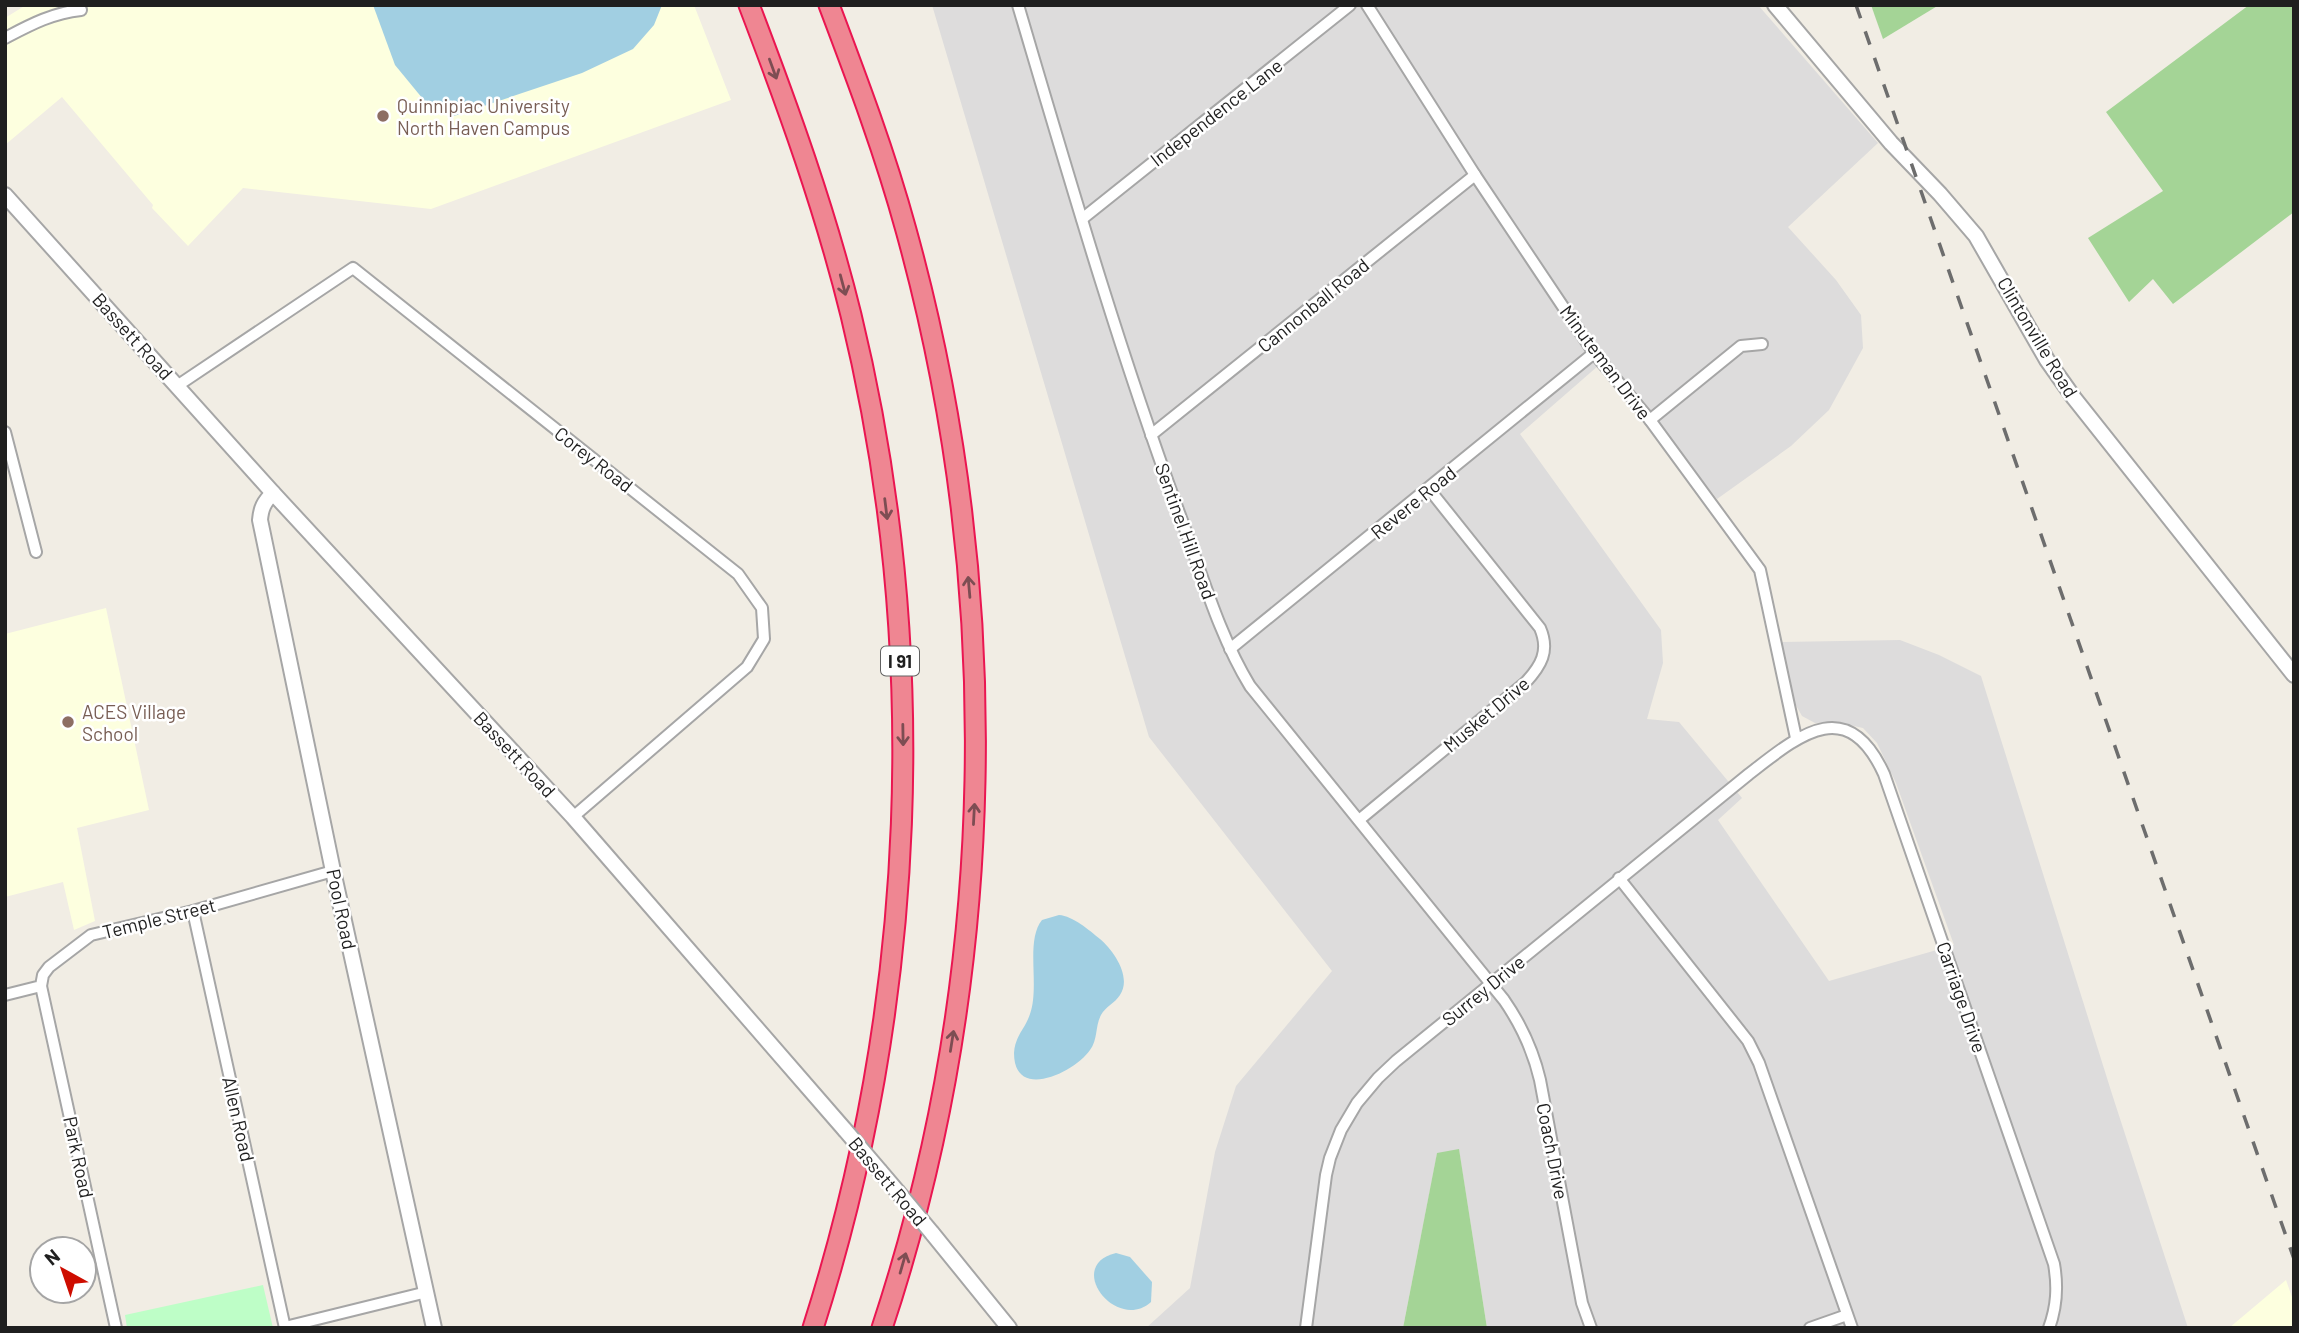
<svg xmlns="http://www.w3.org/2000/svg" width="2299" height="1333" font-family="Barlow,sans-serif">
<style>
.residential{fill:#dddcdc}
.education{fill:#fdffdf}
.forest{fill:#a4d496}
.park{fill:#befec7}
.water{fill:#a1cfe2}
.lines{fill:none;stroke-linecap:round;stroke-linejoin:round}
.minor-casing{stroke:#a6a6a6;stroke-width:14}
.tertiary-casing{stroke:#a6a6a6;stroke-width:18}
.motorway-casing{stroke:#ea1651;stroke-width:23}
.minor{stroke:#fff;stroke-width:10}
.tertiary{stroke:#fff;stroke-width:14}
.motorway{stroke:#ef8692;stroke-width:19}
.rail{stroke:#6d6d6d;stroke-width:3.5;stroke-dasharray:14 14;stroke-linecap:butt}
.tertiary-bridge-casing{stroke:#a6a6a6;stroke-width:18;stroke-linecap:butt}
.tertiary-bridge{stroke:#fff;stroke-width:14}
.oneway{stroke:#7d4d53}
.education-dot{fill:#8d6e63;stroke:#fff;stroke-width:2.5}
.labels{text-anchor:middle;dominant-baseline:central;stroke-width:5;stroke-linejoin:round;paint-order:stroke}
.shield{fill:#fff;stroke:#626262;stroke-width:2}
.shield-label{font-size:18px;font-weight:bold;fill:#1f1f1f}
.education-label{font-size:19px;fill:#785e54;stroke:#fff;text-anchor:start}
.street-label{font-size:19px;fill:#1f1f1f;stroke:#fff}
</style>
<rect width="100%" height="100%" fill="#f1ede4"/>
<polygon class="residential" points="932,5 1758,5 1878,143 1788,227 1836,280 1861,315 1863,348 1829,410 1791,446 1717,499 1606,359 1520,434 1661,630 1663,663 1647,719 1679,722 1742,798 1718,820 1829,981 1954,945 1896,783 1877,743 1863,728 1836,722 1815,723 1802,716 1793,700 1782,642 1900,640 1939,655 1981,676 2112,1094 2188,1328 1487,1328 1459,1150 1437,1154 1403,1328 1146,1328 1190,1288 1215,1152 1236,1086 1332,971 1149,737"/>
<g class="education">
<polygon points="26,5 694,5 731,100 431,209 243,188 188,246 152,208 153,205 62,97 5,145 5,18"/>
<polygon points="106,608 149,810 77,828 95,921 74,930 63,882 5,897 5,634"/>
<polygon points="2286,1280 2294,1303 2294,1328 2229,1328"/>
</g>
<g class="forest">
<polygon points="1871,5 1939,5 1883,39"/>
<polygon points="2249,5 2294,5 2294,212 2173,304 2153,279 2129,302 2088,238 2163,191 2106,112"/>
<polygon points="1459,1149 1487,1328 1403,1328 1437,1153"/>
</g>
<polygon class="park" points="263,1285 273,1328 127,1328 125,1315"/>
<g class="water">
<polygon points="373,5 662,5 654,25 633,49 582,73 454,116 432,110 395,65"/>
<path d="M1059,915C1073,916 1089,930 1100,939C1114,951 1132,977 1120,995C1115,1003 1105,1007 1101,1015C1095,1026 1098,1040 1090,1050C1075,1072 1014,1102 1014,1053C1015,1036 1025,1029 1030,1014C1040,986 1025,941 1042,920Z"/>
<path d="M1116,1253L1130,1257L1152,1282L1151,1302C1116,1333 1064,1265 1116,1253Z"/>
</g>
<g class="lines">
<g class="minor-casing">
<g id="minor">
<path d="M1018,5C1068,174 1117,344 1178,510C1200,567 1218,634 1250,686L1504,1000C1522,1026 1533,1050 1540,1080L1582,1303L1591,1328"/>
<polyline points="1367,5 1475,175 1594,353 1650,420 1760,570 1796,738"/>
<path d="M5,38C30,25 52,13 81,10"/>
<polyline points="1082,219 1350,5"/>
<polyline points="177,386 353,268 738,574 762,608 764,639 747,667 573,817"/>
<polyline points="1650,420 1741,346 1762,344"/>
<polyline points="5,432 36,552"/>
<polyline points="1151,435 1475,175"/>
<polyline points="1230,649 1594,353"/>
<path d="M1359,820L1525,683C1541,666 1550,651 1540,628L1429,489"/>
<polyline points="1619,878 1748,1041 1759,1063 1852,1328"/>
<polyline points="193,911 285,1328"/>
<polyline points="41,986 116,1328"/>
<polyline points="5,995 41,986 43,975 49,967 91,935 193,911 333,871"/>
<polyline points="285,1327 427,1292"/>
<path d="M1306,1328L1326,1175L1330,1158L1341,1130L1357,1103L1378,1078L1396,1061L1749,774C1798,736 1847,693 1884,774L2054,1264C2058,1287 2057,1306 2049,1328"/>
<polyline points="1810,1328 1847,1315"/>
</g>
</g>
<g class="tertiary-casing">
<g id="tertiary">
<polyline points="1775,5 1891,143 1940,194 1976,236 2047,360 2074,398 2294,675"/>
<polyline points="5,195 273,493 573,817 845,1130"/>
<path d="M273,493C264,502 261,508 260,520L333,871L434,1328"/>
<polyline points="880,1171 897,1191"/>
<polyline points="932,1233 1009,1328"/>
</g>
</g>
<g class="motorway-casing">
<g id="motorway">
<path d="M749,5C788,107 825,209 851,315C932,648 917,1002 813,1328"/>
<path d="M829,5C857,79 885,153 906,230C1005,587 999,975 882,1328"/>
</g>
</g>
<use href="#minor" class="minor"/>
<use href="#tertiary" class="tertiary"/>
<use href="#motorway" class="motorway"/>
<polyline class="rail" points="1856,5 2294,1259"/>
<g class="tertiary-bridge-casing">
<g id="tertiary-bridge">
<polyline points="845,1130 880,1171"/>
<polyline points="897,1191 932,1233"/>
</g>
</g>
<use href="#tertiary-bridge" class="tertiary-bridge"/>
</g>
<defs><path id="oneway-shaft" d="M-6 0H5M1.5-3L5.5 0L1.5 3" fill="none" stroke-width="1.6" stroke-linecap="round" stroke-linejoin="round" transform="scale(1.75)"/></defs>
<g class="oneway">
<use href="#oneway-shaft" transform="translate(773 69) rotate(70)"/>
<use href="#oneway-shaft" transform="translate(843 285) rotate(75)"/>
<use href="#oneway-shaft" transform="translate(886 509) rotate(83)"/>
<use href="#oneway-shaft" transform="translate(969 587) rotate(-95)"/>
<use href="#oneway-shaft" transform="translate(903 735) rotate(89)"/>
<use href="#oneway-shaft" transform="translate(974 814) rotate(-87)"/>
<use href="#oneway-shaft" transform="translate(952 1041) rotate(-81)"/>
<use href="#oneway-shaft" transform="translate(903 1263) rotate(-74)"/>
</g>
<g class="education-dot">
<circle cx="383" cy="116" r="7"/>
<circle cx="68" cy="722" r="7"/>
</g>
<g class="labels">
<rect class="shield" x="881" y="646.5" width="38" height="29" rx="5"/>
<g class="shield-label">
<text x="900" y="661">I 91</text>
</g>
<g class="education-label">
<text x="397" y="105">Quinnipiac University<tspan x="397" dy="22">North Haven Campus</tspan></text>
<text x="82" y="711">ACES Village<tspan x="82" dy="22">School</tspan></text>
</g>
<g class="street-label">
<text transform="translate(1216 112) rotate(-38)">Independence Lane</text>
<text transform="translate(1313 305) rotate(-39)">Cannonball Road</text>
<text transform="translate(133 336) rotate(48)">Bassett Road</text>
<text transform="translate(2038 337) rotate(59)">Clintonville Road</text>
<text transform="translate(1606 362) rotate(53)">Minuteman Drive</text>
<text transform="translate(594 459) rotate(38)">Corey Road</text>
<text transform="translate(1413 502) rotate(-39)">Revere Road</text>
<text transform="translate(1186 531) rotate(70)">Sentinel Hill Road</text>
<text transform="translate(1486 714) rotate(-40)">Musket Drive</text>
<text transform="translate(515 754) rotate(47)">Bassett Road</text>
<text transform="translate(342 909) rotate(78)">Pool Road</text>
<text transform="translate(159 918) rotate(-14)">Temple Street</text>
<text transform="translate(1483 990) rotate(-39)">Surrey Drive</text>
<text transform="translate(1962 997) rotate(71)">Carriage Drive</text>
<text transform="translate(239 1119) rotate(77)">Allen Road</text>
<text transform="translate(1553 1151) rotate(79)">Coach Drive</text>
<text transform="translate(79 1157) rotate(78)">Park Road</text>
<text transform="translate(888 1181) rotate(50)">Bassett Road</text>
</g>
</g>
<rect width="2299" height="1333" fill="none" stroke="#1f1f1f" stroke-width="14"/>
<g transform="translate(63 1270) rotate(320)"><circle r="33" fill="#ffffff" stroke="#a5a5a5" stroke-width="2"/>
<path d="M0-5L12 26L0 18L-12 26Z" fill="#ce0d00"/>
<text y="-10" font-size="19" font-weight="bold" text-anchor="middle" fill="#1f1f1f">N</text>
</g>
</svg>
